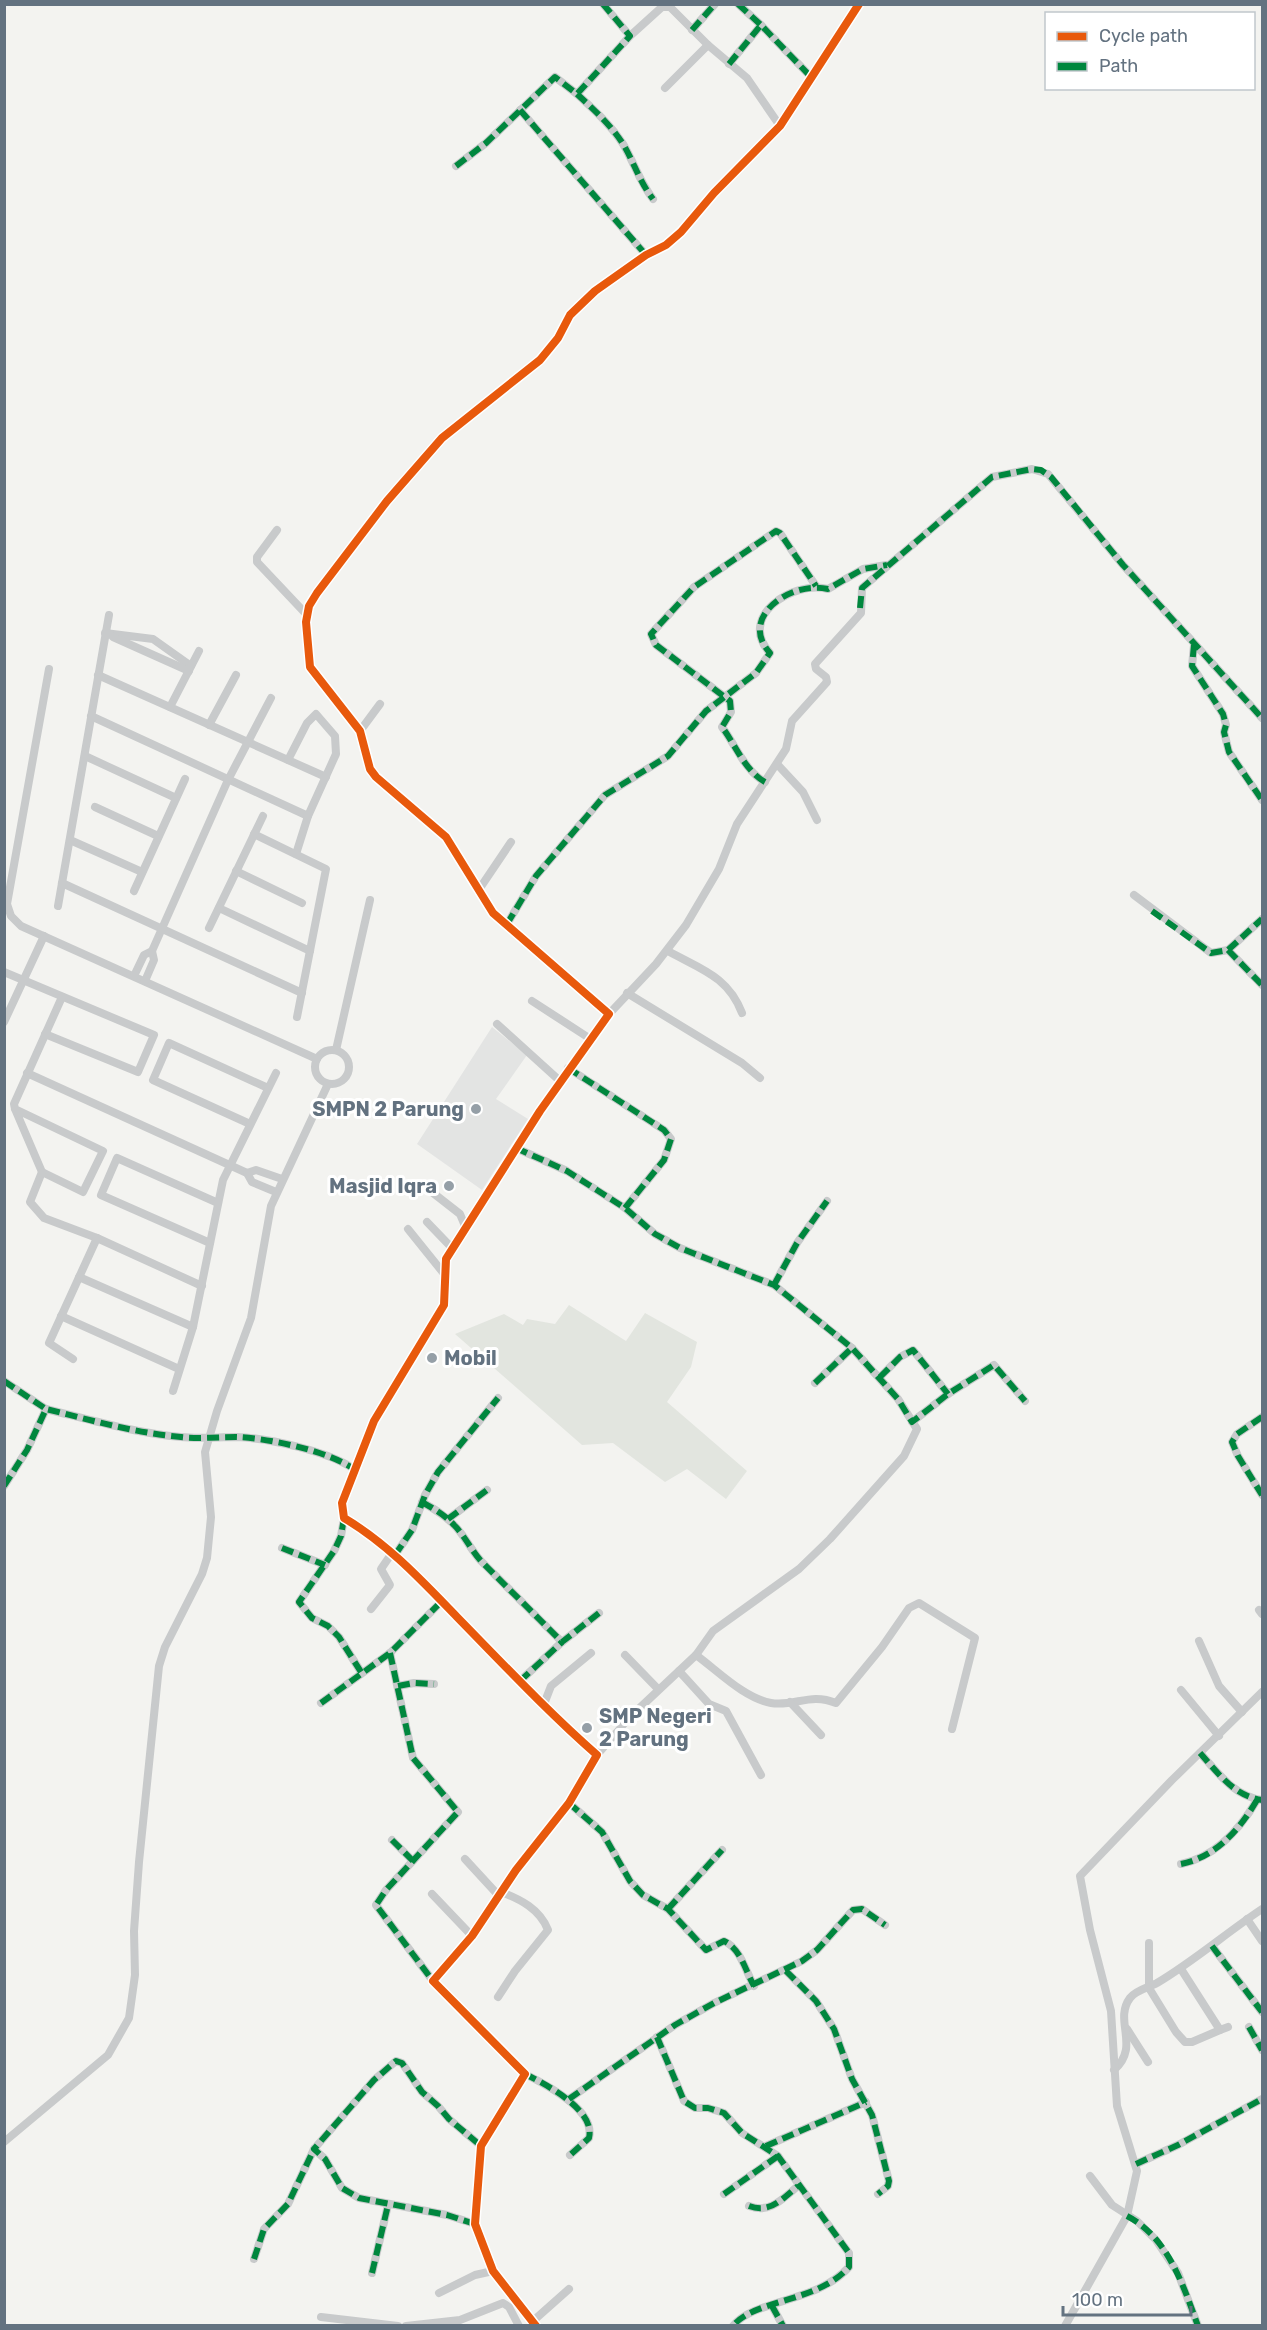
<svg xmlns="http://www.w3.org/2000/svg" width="1267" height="2330" font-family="Rubik,sans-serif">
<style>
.built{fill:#e3e4e3}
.green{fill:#e2e5df}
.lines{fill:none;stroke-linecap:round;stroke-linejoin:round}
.street{stroke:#c8cacb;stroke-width:8}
.quiet{stroke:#00873e;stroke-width:6;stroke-dasharray:12 6;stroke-linecap:butt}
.cycleway-casing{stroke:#fff;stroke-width:11}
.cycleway{stroke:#e8590c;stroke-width:8}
.poi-dot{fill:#959fa7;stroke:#fff;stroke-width:2}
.labels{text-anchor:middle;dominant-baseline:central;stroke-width:6;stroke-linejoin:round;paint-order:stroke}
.poi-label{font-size:20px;font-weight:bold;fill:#637280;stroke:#fff;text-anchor:end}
</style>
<rect width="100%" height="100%" fill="#f3f3f0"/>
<polygon class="built" points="492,1027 527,1055 496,1099 528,1119 482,1190 417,1144"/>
<polygon class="green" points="569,1305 626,1341 645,1313 697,1342 691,1367 667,1402 747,1471 726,1499 687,1469 665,1482 613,1443 582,1445 455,1334 504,1314 523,1325 527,1319 555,1324"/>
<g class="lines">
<g class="street">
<polyline points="603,4 630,36"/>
<polyline points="738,4 761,25"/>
<polyline points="692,30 715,4"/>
<polyline points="729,64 761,25 812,78"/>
<polyline points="665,88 708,45"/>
<path d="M577,94C594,110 611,125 623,144C634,162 639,181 653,199"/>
<polyline points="520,110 646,255"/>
<polyline points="456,166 486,143 555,77 577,94 630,36 662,7 670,7 708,45 747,78 780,126"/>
<polyline points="277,530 257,557 257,562 307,615"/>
<polyline points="105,633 153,639 191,666"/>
<polyline points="113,637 189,671"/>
<polyline points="1194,645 1192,666 1223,714 1226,725 1224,732 1229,752 1262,800"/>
<polyline points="49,669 7,904 11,916 21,926 317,1059"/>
<polyline points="98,675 326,777"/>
<polyline points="170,707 199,651"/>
<polyline points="91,716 308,816"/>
<polyline points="209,725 236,675"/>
<polyline points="360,731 380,704"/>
<polyline points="85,756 176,798"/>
<polyline points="288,760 307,723 316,714 335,736 336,754 308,816 296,854"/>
<polyline points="777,764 803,792 817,820"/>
<path d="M765,782C745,771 735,744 722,727L731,712L730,701L656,645L651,634L694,587L776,531L780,533L816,586"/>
<polyline points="95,807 158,836"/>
<polyline points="254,834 326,869 297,1017"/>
<polyline points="70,840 142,872"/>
<polyline points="236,871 302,903"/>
<polyline points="62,883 302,993"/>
<polyline points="134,891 185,779"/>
<polyline points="478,891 511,842"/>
<polyline points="1134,895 1211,953 1228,950 1262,919"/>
<polyline points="58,906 109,615"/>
<polyline points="219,908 310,951"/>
<path d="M507,924L536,876L605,795L668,756L706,711L756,673L770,653C737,617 792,580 828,589L863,569L886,565"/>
<polyline points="209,928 263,816"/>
<polyline points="1228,950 1262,985"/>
<path d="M668,951C700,969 728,976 742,1013"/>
<polyline points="4,972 154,1035 138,1072 45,1034"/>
<polyline points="134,976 144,955 152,951"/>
<polyline points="145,981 154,960 152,951 228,780 271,698"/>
<polyline points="627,993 742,1063 760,1078"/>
<polyline points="532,1001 589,1038"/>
<polyline points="609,1014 656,964 686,925 719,869 737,824 786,749 792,721 827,682 826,677 816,669 815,664 861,613 862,588 992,477 1032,469 1048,474 1123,565 1262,718"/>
<polyline points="4,1022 44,936"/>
<polyline points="497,1024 560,1081"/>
<polyline points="336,1050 370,900"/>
<circle cx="332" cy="1067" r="17"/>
<polyline points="568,1068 664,1130 671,1139 664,1160 625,1208"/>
<polyline points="27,1073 247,1173 252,1182 276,1192"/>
<polyline points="15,1109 103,1151 83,1192 42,1172 15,1109 14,1104 62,997"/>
<polyline points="250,1124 153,1080 169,1043 268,1088"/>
<polyline points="516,1148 567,1171 625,1208 655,1234 680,1248 774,1285 852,1348 898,1399 917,1429 904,1456 830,1539 799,1569 713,1631 696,1655 630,1717 597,1755"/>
<polyline points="42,1172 30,1202 44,1218 97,1238 202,1286"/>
<polyline points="247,1173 256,1170 282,1179"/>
<polyline points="428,1189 460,1214 465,1226"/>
<polyline points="427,1222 452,1248"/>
<polyline points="408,1229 445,1275"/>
<polyline points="210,1243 101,1195 117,1158 218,1203"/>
<polyline points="79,1277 193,1327"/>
<polyline points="774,1285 797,1243 827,1201"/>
<polyline points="61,1316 179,1369"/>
<polyline points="73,1359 49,1343 97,1238"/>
<polyline points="880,1377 900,1357 913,1350 948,1394"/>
<polyline points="4,1381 46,1409"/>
<polyline points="815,1383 852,1348"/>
<polyline points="173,1391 193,1327 223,1180 276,1073"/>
<polyline points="1262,1417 1237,1434 1232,1442 1238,1456 1262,1495"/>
<polyline points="912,1422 948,1394 994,1365 1025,1401"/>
<path d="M4,1486L27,1450L46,1409C91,1420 135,1433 181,1437C199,1439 218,1437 236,1437C268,1438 328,1451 354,1469"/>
<path d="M422,1502C434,1509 445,1515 454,1525C465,1536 471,1550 481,1561L562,1642L599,1613"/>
<polyline points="344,1518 341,1536 334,1551 299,1602 312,1618 328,1626 339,1637 361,1672"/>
<polyline points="448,1519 487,1490"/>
<polyline points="282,1548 325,1565"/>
<polyline points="395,1555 412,1530 425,1495 438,1472 498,1398"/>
<polyline points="371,1609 390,1585 381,1569 392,1553"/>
<polyline points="1259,1610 1262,1614"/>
<polyline points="1199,1641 1219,1686 1242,1712"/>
<polyline points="390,1653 413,1758 458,1812 386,1890 376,1905 433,1981"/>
<polyline points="625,1655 658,1689"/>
<path d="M696,1655C718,1671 744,1698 771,1703C795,1707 810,1692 836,1703L882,1647L909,1608L919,1603L975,1638L952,1729"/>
<polyline points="679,1671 709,1704 726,1711 761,1775"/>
<polyline points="520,1681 562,1642"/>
<polyline points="398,1686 414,1683 434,1684"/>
<polyline points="1181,1690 1219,1736"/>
<polyline points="790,1702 821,1735"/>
<polyline points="321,1703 390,1653 442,1601"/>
<polyline points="544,1704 551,1686 591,1653"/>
<path d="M1200,1753C1218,1773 1234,1796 1262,1800"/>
<path d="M569,1803L602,1832L630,1881L643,1895L668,1909L706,1950L724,1941C741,1949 745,1970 754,1986"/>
<polyline points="392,1840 413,1861"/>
<polyline points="465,1859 499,1896"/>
<path d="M1181,1864C1216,1857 1240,1829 1257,1800"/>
<polyline points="432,1894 472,1936"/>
<polyline points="668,1909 722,1850"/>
<polyline points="1247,1919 1262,1941"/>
<polyline points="1149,1943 1149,1988 1176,2032 1185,2042 1192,2042 1220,2030"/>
<polyline points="1212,1946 1262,2012"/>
<polyline points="1181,1969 1220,2030 1228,2027"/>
<polyline points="786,1971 816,2001 834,2029 852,2079 872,2115 889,2181 888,2186 878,2194"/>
<path d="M498,1997L515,1971L548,1930C540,1909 520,1899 501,1892"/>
<polyline points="1249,2027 1262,2050"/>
<polyline points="1127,2029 1148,2062"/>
<path d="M657,2037L684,2101L695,2108H708L724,2113L742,2133L778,2156L849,2253V2267C817,2303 754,2299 733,2326"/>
<path d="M1114,2070C1141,2046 1113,2021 1130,1998C1136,1990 1148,1988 1157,1983C1194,1961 1226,1933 1262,1909"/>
<path d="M525,2074C545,2084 596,2110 589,2138L570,2155"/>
<polyline points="569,2099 675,2025 714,2003 802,1961 817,1950 853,1910 862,1909 885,1925"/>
<polyline points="4,2142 108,2055 129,2018 135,1975 134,1931 139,1862 159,1666 165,1647 202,1574 207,1558 211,1517 205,1452 217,1411 251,1318 271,1206 328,1084"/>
<polyline points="766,2146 866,2102"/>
<polyline points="1136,2164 1178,2145 1262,2099"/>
<polyline points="1090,2176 1112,2205 1137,2221 1156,2240 1178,2273 1198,2326"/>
<polyline points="724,2194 778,2156"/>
<path d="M749,2206C770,2214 782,2199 798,2186"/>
<polyline points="475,2224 447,2215 359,2198 342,2188 325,2159 314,2149 374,2080 396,2061 402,2063 422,2092 438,2106 449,2119 481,2146"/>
<polyline points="254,2259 264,2229 288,2204 314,2149"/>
<polyline points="372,2273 388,2205"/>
<polyline points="439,2293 475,2275 493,2271"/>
<polyline points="772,2306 783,2326"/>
<polyline points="321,2317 398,2326"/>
<polyline points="533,2321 569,2289"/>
<polyline points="406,2326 460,2320 503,2303 509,2307 519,2326"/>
<path d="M536,2326L493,2271L475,2224L481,2146L525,2074L433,1981L472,1936L516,1870L569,1803L597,1755C548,1712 503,1664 457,1617C422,1581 388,1544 344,1518L342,1503L374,1421L444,1305L446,1259L540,1111L609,1014L493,913L446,837L376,777L370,769L360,731L310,667L306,622L309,606L317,593L387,501L442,438L540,360L558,338L570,315L595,291L646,255L666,245L681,232L714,193L780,126L859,4"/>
<polyline points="1065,2326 1127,2216 1137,2171 1117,2106 1111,2011 1090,1930 1080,1876 1172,1780 1262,1692"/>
</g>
<g class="quiet">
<polyline points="738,4 761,25"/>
<polyline points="692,30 715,4"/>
<polyline points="729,64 761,25 812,78"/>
<path d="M577,94C594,110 611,125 623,144C634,162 639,181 653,199"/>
<polyline points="520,110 646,255"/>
<polyline points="456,166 486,143 555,77 577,94 630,36 603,4"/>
<polyline points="860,608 862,588 992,477 1032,469 1041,470 1051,477 1123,565 1262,718"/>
<polyline points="1194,645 1192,666 1223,714 1226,725 1224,732 1229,752 1262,800"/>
<path d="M765,782C745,771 735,744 722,727L731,712L730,701L656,645L651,634L694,587L776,531L780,533L816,586"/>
<polyline points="1152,911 1211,953 1228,950 1262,919"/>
<path d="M507,924L536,876L605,795L668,756L706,711L756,673L770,653C737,617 792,580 828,589L863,569L887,565"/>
<polyline points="1228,950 1262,985"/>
<polyline points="568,1068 664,1130 671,1139 664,1160 625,1208"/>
<polyline points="516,1148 567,1171 625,1208 655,1234 680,1248 774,1285 852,1348 898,1399 912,1422 948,1394 994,1365 1025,1401"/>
<polyline points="774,1285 797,1243 827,1201"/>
<polyline points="880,1377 900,1357 913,1350 948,1394"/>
<polyline points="4,1381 46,1409"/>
<polyline points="815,1383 852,1348"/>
<polyline points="1262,1417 1237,1434 1232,1442 1238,1456 1262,1495"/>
<path d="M4,1486L27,1450L46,1409C91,1420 135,1433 181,1437C199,1439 218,1437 236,1437C268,1438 328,1451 354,1469"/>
<path d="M422,1502C434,1509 445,1515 454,1525C465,1536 471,1550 481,1561L562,1642L599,1613"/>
<polyline points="344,1518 341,1536 334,1551 299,1602 312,1618 328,1626 339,1637 361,1672"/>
<polyline points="448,1519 487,1490"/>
<polyline points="282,1548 325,1565"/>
<polyline points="395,1555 412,1530 425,1495 438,1472 498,1398"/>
<polyline points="390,1653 413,1758 458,1812 386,1890 376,1905 433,1981"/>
<polyline points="520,1681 562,1642"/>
<polyline points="398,1686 414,1683 434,1684"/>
<polyline points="321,1703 390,1653 442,1601"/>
<path d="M1200,1753C1218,1773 1234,1796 1262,1800"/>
<path d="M569,1803L602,1832L630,1881L643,1895L668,1909L706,1950L724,1941C741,1949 745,1970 754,1986"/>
<polyline points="392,1840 413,1861"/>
<path d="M1181,1864C1216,1857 1240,1829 1257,1800"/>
<polyline points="668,1909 722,1850"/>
<polyline points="1212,1946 1262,2012"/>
<polyline points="786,1971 816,2001 834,2029 852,2079 872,2115 889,2181 888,2186 878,2194"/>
<polyline points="1249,2027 1262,2050"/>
<path d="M657,2037L684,2101L695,2108H708L724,2113L742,2133L778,2156L849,2253V2267C817,2303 754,2299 733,2326"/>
<path d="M525,2074C545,2084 596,2110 589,2138L570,2155"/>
<polyline points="569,2099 675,2025 714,2003 802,1961 817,1950 853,1910 862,1909 885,1925"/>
<polyline points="766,2146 866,2102"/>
<polyline points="1136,2164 1178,2145 1262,2099"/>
<polyline points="724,2194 778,2156"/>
<path d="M749,2206C770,2214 782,2199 798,2186"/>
<path d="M1127,2216C1168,2237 1183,2285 1198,2326"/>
<polyline points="475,2224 447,2215 359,2198 342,2188 325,2159 314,2149 374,2080 396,2061 402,2063 422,2092 438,2106 449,2119 481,2146"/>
<polyline points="254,2259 264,2229 288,2204 314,2149"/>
<polyline points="372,2273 388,2205"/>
<polyline points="772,2306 783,2326"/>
</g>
<g class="cycleway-casing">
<path id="cycleway" d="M536,2326L493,2271L475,2224L481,2146L525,2074L433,1981L472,1936L516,1870L569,1803L597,1755C548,1712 503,1664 457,1617C422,1581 388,1544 344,1518L342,1503L374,1421L444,1305L446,1259L540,1111L609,1014L493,913L446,837L376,777L370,769L360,731L310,667L306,622L309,606L317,593L387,501L442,438L540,360L558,338L570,315L595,291L646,255L666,245L681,232L714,193L780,126L859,4"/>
</g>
<use href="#cycleway" class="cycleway"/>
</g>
<g class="poi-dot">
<circle cx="476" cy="1109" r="6"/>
<circle cx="449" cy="1186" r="6"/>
<circle cx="432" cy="1358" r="6"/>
<circle cx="587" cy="1728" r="6"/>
</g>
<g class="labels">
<g class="poi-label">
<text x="464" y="1109">SMPN 2 Parung</text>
<text x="437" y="1186">Masjid Iqra</text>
<text x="444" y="1358" text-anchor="start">Mobil</text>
<text x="599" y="1716" text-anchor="start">SMP Negeri<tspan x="599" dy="23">2 Parung</tspan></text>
</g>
</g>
<rect width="1267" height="2330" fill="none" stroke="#637280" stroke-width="12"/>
<rect x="1045" y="12" width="210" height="78" fill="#ffffff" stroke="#c1c7cc" stroke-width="1.5"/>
<rect x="1057" y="32" width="30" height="9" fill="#e8590c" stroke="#c1c7cc" stroke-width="1.5"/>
<text x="1099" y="42" font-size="18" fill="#637280">Cycle path</text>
<rect x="1057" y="62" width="30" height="9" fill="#00873e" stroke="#c1c7cc" stroke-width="1.5"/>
<text x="1099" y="72" font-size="18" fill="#637280">Path</text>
<path d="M1063 2306v9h128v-9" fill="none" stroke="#637280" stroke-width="3"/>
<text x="1072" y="2306" font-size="18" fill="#637280" stroke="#ffffff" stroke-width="4.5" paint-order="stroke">100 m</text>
</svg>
